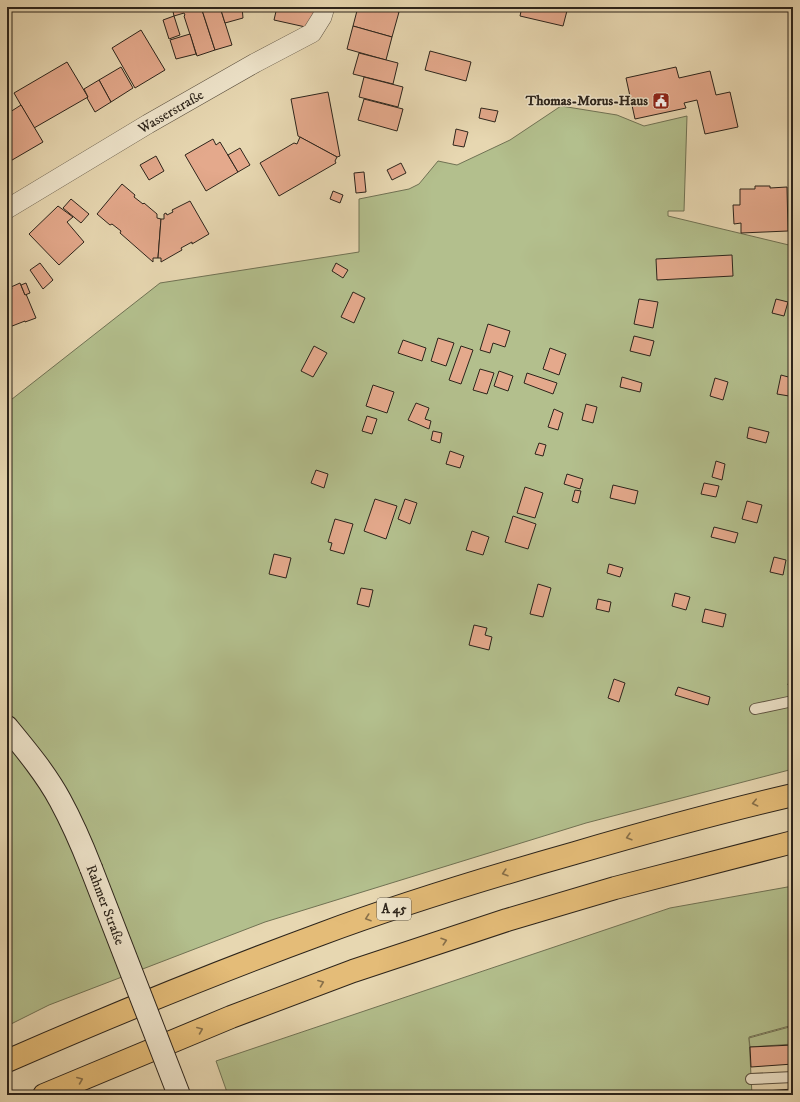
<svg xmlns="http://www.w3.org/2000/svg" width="800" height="1102" font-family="'IM FELL DW Pica',serif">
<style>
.green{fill:#b3bf8d;stroke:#707254}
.building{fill:#e4a98c;stroke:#2c241b}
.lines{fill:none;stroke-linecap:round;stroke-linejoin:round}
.lane-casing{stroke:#5b5140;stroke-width:12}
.street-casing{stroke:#5b5140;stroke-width:20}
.secondary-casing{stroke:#2c241b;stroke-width:24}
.highway-casing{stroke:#2c241b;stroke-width:24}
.lane{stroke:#efe5cc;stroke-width:10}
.street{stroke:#efe5cc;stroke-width:19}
.secondary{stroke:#efe5cc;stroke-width:22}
.highway{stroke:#e4bc78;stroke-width:22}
.secondary-bridge-casing{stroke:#2c241b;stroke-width:24;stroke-linecap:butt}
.secondary-bridge{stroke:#efe5cc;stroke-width:22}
.oneway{stroke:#88704a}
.labels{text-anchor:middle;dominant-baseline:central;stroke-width:3;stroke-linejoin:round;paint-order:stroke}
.shield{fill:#efe5cc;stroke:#665e50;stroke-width:1}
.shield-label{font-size:13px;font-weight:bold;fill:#2c241b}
.poi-label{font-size:14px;font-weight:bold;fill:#2c241b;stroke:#efe5cc;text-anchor:end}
.street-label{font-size:14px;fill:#2c241b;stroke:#efe5cc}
</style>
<rect width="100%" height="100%" fill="#e7d7b1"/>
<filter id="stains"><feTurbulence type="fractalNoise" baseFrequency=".005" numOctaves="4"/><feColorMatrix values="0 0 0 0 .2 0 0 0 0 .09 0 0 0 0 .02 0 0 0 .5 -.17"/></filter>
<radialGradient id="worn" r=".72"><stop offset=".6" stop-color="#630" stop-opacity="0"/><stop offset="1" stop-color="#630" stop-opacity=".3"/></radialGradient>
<g class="green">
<polygon points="561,106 617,115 644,126 687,116 684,211 668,211 668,216 793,246 793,769 586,823 265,922 49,1005 7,1026 7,403 160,283 359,252 359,199 409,189 419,184 438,161 457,165 510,140"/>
<polygon points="793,886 793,1025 749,1037 752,1095 228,1095 216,1061 670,908"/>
<polygon points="793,1026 793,1044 750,1047 749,1038"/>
</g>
<g class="building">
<polygon points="172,7 201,7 215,50 197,56 184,16 185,15 184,13 174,16"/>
<polygon points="212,7 220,7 232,45 215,50 202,10"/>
<polygon points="220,7 242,7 243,18 225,23"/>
<polygon points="277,7 315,7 310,28 274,20"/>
<polygon points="358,7 380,7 399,12 392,37 353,26"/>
<polygon points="522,7 568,7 563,26 520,16"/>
<polygon points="174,16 180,35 169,39 163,20"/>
<polygon points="353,26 392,37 386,60 347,49"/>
<polygon points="141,30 165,70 135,88 112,48"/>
<polygon points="190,34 196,54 176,59 170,40"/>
<polygon points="430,51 471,62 466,81 425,70"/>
<polygon points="359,53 398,63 393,84 353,74"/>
<polygon points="67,62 88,97 34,128 14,93"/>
<polygon points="121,67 133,88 111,102 99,80"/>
<polygon points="676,67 679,78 710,71 716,95 730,92 738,127 705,134 697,100 684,103 686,108 635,119 626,78"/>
<polygon points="364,77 403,87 398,107 359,97"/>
<polygon points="99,80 111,102 95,112 87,98 88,97 84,89"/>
<polygon points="328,92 340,156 337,157 298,136 291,99"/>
<polygon points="364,99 403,109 397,131 358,120"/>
<polygon points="21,105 43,142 7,163 7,114"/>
<polygon points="481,108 498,111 495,122 479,118"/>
<polygon points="456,129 468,132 464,147 453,145"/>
<polygon points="300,137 337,157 335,161 336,163 279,196 260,163 294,143 297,144"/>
<polygon points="213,139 216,145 220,142 238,172 206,191 185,155"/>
<polygon points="240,148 250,165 238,172 228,155"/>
<polygon points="156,156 164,171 149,180 140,165"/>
<polygon points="401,163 406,173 392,180 387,170"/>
<polygon points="364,172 366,192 356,193 354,173"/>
<polygon points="122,184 135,195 134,197 143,204 144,203 157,214 157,218 161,219 158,258 153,258 153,262 120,233 121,231 112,224 110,225 97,214"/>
<polygon points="755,186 770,186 770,188 787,187 788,231 741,233 741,223 734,224 733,205 740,205 740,189 755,189"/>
<polygon points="333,191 343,195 340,203 330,199"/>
<polygon points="71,199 89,214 81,223 63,208"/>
<polygon points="190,201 209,234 192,244 192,242 181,248 182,250 161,262 161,258 158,258 161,219 164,219 164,214 166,213 167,215 173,212 172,210"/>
<polygon points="58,206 73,217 67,222 84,242 59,265 29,234"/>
<polygon points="732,255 733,276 657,280 656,259"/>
<polygon points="40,263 53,280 43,289 30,270"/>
<polygon points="336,263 348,270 343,278 332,271"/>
<polygon points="20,283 25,295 26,294 36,318 25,322 25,321 7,328 7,291 12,289 11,287"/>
<polygon points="26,283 30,293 25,295 21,285"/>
<polygon points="353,292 365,298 354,323 341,317"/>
<polygon points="639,299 658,302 653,328 634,324"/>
<polygon points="776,299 788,302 784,316 772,313"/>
<polygon points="488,324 510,331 505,347 493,343 490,353 480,350"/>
<polygon points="634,336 654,341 650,356 630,351"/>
<polygon points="438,338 454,343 446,366 431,361"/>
<polygon points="403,340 426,348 422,361 398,353"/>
<polygon points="314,346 327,353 313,377 301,371"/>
<polygon points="461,346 473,350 461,384 449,380"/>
<polygon points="550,348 566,354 559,375 543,369"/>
<polygon points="480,369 494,373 487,394 473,390"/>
<polygon points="499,371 513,376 508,391 494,386"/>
<polygon points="527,373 557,383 553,394 524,383"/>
<polygon points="781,375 792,378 789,396 777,394"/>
<polygon points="622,377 642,383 640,392 620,387"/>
<polygon points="715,378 728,382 723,400 710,396"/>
<polygon points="373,385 394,392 387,413 366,406"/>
<polygon points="416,403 429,408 425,419 431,421 429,429 408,420"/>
<polygon points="586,404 597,407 593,423 582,420"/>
<polygon points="554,409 563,413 558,430 548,427"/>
<polygon points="367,416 377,419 372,434 362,431"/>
<polygon points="749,427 769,432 766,443 747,438"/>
<polygon points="433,431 442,433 440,443 431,440"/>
<polygon points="539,443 546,445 543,456 535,454"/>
<polygon points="450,451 464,456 460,468 446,464"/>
<polygon points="716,461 725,464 722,480 712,477"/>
<polygon points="316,470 328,474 324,488 311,483"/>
<polygon points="567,474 583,479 580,489 564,484"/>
<polygon points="704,483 719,486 716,497 701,494"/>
<polygon points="613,485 638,491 635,504 610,498"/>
<polygon points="525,487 543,493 535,518 517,513"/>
<polygon points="575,490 581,491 578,503 572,501"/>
<polygon points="375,499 397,506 386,539 364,531"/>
<polygon points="405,499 417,503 410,524 398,519"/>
<polygon points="747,501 762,505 757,523 742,519"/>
<polygon points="513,516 536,524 528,549 505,542"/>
<polygon points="335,519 353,524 344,554 330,550 332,543 328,542"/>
<polygon points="714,527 738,533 735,543 711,537"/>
<polygon points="472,531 489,537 483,555 466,550"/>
<polygon points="274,554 291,558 286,578 269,574"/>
<polygon points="774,557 786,560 783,575 770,572"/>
<polygon points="609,564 623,568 620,577 607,573"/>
<polygon points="538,584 551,588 543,617 530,614"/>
<polygon points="361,588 373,590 369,607 357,604"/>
<polygon points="675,593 690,597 686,610 672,606"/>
<polygon points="598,599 611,602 609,612 596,609"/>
<polygon points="705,609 726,614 723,627 702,622"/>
<polygon points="474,625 487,628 485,635 492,637 489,650 469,645"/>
<polygon points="791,674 793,674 793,686 788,685"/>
<polygon points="614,679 625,683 619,702 608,698"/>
<polygon points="678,687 710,697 708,705 675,695"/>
<polygon points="793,1045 793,1064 751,1067 750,1047"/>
<polygon points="793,1089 793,1095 752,1095 752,1092"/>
</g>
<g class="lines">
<g class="lane-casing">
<g id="lane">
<polyline points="755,709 793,701"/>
<polyline points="751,1079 793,1077"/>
</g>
</g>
<g class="street-casing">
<polyline id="street" points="7,209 148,124 255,63 312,33 322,17 325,7"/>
</g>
<g class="secondary-casing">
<path id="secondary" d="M7,727C26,750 46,774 60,800C72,822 82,845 91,868"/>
</g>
<g class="highway-casing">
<g id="highway">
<path d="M7,1061C110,1016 215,973 321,934C404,903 490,877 575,853C647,832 720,812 793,795"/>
<polyline points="44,1095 231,1017 353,971 507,920 615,888 793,842"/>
</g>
</g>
<use href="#lane" class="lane"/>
<use href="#street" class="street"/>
<use href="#secondary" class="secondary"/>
<use href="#highway" class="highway"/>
<g class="secondary-bridge-casing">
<polyline id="secondary-bridge" points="91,868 179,1095"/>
</g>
<use href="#secondary-bridge" class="secondary-bridge"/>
</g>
<defs><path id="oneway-chevron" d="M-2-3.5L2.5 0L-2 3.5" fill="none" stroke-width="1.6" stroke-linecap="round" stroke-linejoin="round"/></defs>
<g class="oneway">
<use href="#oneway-chevron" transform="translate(755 803) rotate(167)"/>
<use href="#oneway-chevron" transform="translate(629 837) rotate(164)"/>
<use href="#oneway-chevron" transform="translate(505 873) rotate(163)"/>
<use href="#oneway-chevron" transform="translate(368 918) rotate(161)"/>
<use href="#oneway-chevron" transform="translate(444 941) rotate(-18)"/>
<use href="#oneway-chevron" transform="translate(321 983) rotate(-21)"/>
<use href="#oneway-chevron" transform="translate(200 1030) rotate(-22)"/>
<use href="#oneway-chevron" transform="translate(80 1080) rotate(-22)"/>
</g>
<defs>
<g id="civic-square" transform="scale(0.9)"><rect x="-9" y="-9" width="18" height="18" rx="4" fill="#8f2418" stroke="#efe5cc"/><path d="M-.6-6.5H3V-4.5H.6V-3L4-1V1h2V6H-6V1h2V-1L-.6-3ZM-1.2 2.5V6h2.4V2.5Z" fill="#fff"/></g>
</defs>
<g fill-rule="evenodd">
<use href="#civic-square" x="661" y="101"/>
</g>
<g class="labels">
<rect class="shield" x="377" y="898" width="34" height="22" rx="3"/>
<g class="shield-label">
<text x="394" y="909">A 45</text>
</g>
<g class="poi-label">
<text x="648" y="101">Thomas-Morus-Haus</text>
</g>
<g class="street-label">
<text transform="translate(171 112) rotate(-30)">Wasserstraße</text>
<text transform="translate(105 905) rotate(69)">Rahmer Straße</text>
</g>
</g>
<rect width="800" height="1102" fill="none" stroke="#e7d7b1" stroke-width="24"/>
<rect x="8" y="8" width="784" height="1086" fill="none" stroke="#2c241b" stroke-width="2"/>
<rect x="12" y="12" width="776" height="1078" fill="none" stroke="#2c241b"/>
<rect width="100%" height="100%" filter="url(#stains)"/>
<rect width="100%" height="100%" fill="url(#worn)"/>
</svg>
